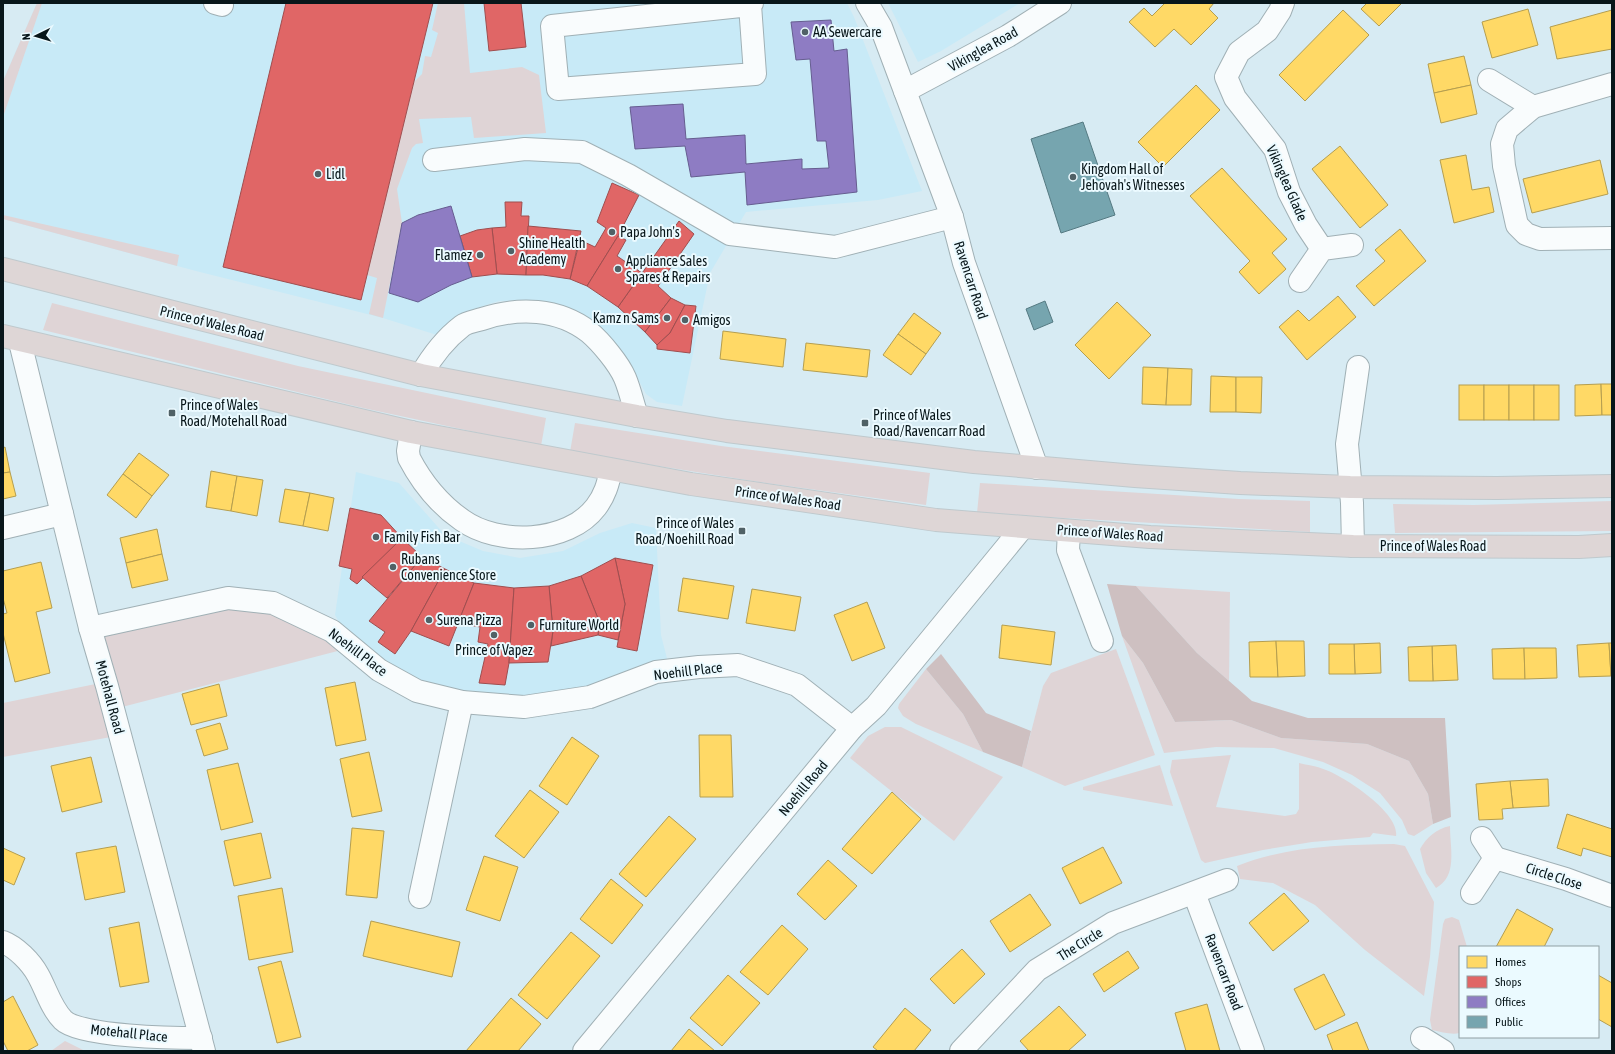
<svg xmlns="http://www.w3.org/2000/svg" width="1615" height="1054" font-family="'Asap Condensed',sans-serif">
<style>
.built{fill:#c8eaf7}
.green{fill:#dfd4d6}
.forest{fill:#cec0c1}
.homes{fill:#ffd966;stroke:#b59e4f}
.shops{fill:#e06666;stroke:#9f4e4f}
.offices{fill:#8e7cc3;stroke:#665d90}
.public{fill:#76a5af;stroke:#557a82}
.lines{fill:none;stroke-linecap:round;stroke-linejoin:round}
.minor-casing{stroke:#a0b0b5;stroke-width:24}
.highway-casing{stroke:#bfc9cd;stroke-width:24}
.minor{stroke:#f9fcfd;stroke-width:22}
.highway{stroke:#ded6d6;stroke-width:22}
.poi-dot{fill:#506166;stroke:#ebfaff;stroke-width:1.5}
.labels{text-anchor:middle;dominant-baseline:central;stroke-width:4;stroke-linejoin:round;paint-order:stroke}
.poi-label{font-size:14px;fill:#08161a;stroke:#ebfaff;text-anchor:start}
.street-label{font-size:14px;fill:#08161a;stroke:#ebfaff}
</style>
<rect width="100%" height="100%" fill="#d7ebf3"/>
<g class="built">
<polygon points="37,3 847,3 854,17 922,191 878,200 746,212 710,273 682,406 657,402 646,394 632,368 596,324 573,310 547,302 529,300 499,301 486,305 468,311 437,335 383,318 196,271 3,219 3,81"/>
<polygon points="888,3 1020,3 941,51 918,62"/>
<polygon points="356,472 399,483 445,535 483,551 520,558 563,551 600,533 632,523 656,528 661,635 672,678 469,710 373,654 353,647 335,615"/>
</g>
<g class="green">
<polygon points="37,3 42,3 3,117 3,81"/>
<polygon points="438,3 464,3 470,73 522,67 539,75 546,133 474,138 471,117 419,119 423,143 416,144 412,148 397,189 402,223 383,318 369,314 377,278 367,275 414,82 422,74 425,56 431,57 438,33 432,30"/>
<polygon points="3,215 179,255 177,266 3,219"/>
<polygon points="52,303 298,366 546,418 541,446 363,408 43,330"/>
<polygon points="575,423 721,446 930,473 926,505 766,483 570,452"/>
<polygon points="980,483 1239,499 1310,501 1310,532 977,513"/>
<polygon points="1612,501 1612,531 1395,533 1393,504 1474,505"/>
<polygon points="1136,586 1230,592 1229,681 1197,653"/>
<polygon points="221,602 294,607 353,647 122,707 127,734 3,757 3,703 115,680 101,630"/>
<polygon points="1122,636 1143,663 1175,722 1231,720 1281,738 1367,744 1409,761 1428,794 1433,824 1414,836 1408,834 1402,820 1380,793 1352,775 1323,762 1274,748 1216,747 1164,753"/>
<polygon points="1116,649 1155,755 1065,786 1022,767 1043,686 1051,673"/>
<polygon points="926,669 963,714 983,752 916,724 903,716 898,708 899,704"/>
<polygon points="885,727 901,727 1003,777 954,841 850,758 868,736"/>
<path d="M1231,755L1216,807L1285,816L1296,814L1299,809V763C1307,765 1317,766 1326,770C1345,777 1400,813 1396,836L1373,833L1370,837L1312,842L1263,850L1205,863L1201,860L1170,772L1172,760Z"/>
<polygon points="1160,765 1173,806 1083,790 1083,787"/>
<path d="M1450,826C1450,849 1458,876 1436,888L1426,873L1420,849C1427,837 1436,829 1450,826Z"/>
<path d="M1394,844L1405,846L1434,902L1430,957L1424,996L1365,950L1315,905L1273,883L1240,879L1237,866C1287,846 1340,845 1394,844Z"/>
<path d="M1452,917L1459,920L1467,947H1460V1033C1451,1035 1442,1032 1432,1030L1430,1020L1443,924L1445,919Z"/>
<polygon points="65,1041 85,1051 51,1051"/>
</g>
<g class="forest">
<polygon points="1107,584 1136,586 1197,653 1252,701 1308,718 1445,718 1451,817 1433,824 1428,794 1409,761 1367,744 1281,738 1231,720 1175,722 1143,663 1122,636"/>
<polygon points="941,654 986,713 1031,731 1022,767 983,752 963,714 926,669"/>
</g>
<g class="homes">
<polygon points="1165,3 1214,3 1209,9 1218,18 1191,45 1174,29 1155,47 1129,22 1144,8 1152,16"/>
<polygon points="1367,3 1402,3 1379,26 1361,9"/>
<polygon points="1528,9 1538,45 1492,58 1482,22"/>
<polygon points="1343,10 1369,35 1305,101 1279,75"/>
<polygon points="1612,10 1612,49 1557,59 1550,27"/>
<polygon points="1464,56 1471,85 1434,93 1428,64"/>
<polygon points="1196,85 1220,110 1163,167 1138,142"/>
<polygon points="1471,85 1477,114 1441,123 1434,93"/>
<polygon points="1340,146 1388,205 1360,228 1312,169"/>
<polygon points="1466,155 1472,190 1489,187 1494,212 1454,223 1440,160"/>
<polygon points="1600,160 1608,194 1532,213 1523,179"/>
<polygon points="1222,168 1287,239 1272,253 1286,269 1259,294 1239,272 1250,261 1190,196"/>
<polygon points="1400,229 1426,261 1374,306 1356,286 1385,261 1375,250"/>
<polygon points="1338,296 1356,317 1307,360 1279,327 1298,310 1309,321"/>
<polygon points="1117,302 1151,335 1109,379 1075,345"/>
<polygon points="914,313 941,333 926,354 898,334"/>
<polygon points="723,331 786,339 783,367 720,359"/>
<polygon points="898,334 926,354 911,375 883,355"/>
<polygon points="806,343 870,350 867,377 803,370"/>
<polygon points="1143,367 1168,368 1166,405 1142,404"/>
<polygon points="1168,368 1192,369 1191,405 1166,405"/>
<polygon points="1211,376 1236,377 1236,412 1210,412"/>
<polygon points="1236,377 1262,377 1261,413 1236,412"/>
<polygon points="1601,384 1602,415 1575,416 1575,385"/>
<polygon points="1601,384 1612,384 1612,415 1602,415"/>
<rect x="1459" y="385" width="25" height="35"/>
<rect x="1484" y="385" width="25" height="35"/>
<rect x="1509" y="385" width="25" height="35"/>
<rect x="1534" y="385" width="25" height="35"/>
<polygon points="5,447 10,472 3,473 3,448"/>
<polygon points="139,453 169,475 152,496 123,474"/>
<polygon points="211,471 237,476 231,511 206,507"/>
<polygon points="10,472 16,496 3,499 3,473"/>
<polygon points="123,474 152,496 136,518 107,495"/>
<polygon points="237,476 263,480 257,516 231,511"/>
<polygon points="285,489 310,493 303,526 279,522"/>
<polygon points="310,493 334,498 328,531 303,526"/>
<polygon points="157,529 162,554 126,563 120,538"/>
<polygon points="162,554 168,580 132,588 126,563"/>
<polygon points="41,562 52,608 36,612 50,673 15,682 3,633 3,614 7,613 3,598 3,571"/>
<polygon points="683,578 734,586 728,619 678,611"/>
<polygon points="752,589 801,597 795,631 746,623"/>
<polygon points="867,602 885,648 852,661 834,615"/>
<polygon points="1002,625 1055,632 1051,665 999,658"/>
<polygon points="1276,641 1278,677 1250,677 1249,642"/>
<polygon points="1276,641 1304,641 1305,676 1278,677"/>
<polygon points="1380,643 1381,673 1355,674 1354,644"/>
<polygon points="1609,643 1611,676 1579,677 1577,645"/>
<polygon points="1609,643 1612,643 1612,675 1611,676"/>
<polygon points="1329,644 1354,644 1355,674 1329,674"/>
<polygon points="1456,645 1458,680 1433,681 1432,646"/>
<polygon points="1432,646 1433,681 1409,681 1408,647"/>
<polygon points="1524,648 1525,679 1493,679 1492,649"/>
<polygon points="1524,648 1556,648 1557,678 1525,679"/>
<polygon points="355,682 366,740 336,746 325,688"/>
<polygon points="219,684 227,716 191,725 182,694"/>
<polygon points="220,723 228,749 204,756 196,730"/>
<polygon points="699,735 731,735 733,797 700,797"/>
<polygon points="572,737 599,756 567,805 539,786"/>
<polygon points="369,752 382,811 352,817 340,759"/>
<polygon points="91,757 102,802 62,812 51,766"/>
<polygon points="238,763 253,822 221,830 207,770"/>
<polygon points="1548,779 1549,806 1513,808 1510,781"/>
<polygon points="1510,781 1513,808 1502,809 1503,819 1479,820 1476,784"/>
<polygon points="530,790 559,812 524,858 495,836"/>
<polygon points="892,792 921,819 872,874 842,849"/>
<polygon points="1567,814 1612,829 1612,857 1583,848 1581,856 1557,848"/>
<polygon points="669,816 696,839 646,897 619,874"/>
<polygon points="352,828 384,831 377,898 346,895"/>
<polygon points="261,833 271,878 234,886 224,841"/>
<polygon points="116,846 125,892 85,900 76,853"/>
<polygon points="1103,847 1122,883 1080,904 1062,868"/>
<polygon points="3,848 25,858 14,885 3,880"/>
<polygon points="484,856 518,867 500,921 466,910"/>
<polygon points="828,860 857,886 825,920 797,894"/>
<polygon points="611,879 643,905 612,944 580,919"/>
<polygon points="282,888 293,952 249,960 238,896"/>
<polygon points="1284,893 1309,921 1273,951 1249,923"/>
<polygon points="1030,894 1051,925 1010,952 990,921"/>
<polygon points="1517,909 1553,929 1544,947 1496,947"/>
<polygon points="371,921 460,942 452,977 363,956"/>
<polygon points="139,922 149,982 120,987 109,928"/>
<polygon points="782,925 808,949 768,995 740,972"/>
<polygon points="571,932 600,956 547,1019 518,995"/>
<polygon points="962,949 985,974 954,1004 930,979"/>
<polygon points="1128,951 1139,968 1104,992 1093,974"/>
<polygon points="281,961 301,1037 277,1043 258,967"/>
<polygon points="1324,974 1345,1015 1315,1030 1294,989"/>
<polygon points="728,975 760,1003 722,1046 690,1018"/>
<polygon points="1598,975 1612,983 1612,1027 1598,1019"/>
<polygon points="13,996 38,1045 27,1051 8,1051 3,1041 3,1002"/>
<polygon points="511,998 541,1024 518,1051 466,1051"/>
<polygon points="1207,1004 1220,1051 1186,1051 1175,1013"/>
<polygon points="1059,1006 1086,1035 1068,1051 1029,1051 1020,1041"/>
<polygon points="905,1008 931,1030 914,1051 878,1051 873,1047"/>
<polygon points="1357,1022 1369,1051 1333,1051 1327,1035"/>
<polygon points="689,1029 715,1051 671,1051"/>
</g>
<g class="shops">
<polygon points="286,3 433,3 361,300 223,267"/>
<polygon points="484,3 521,3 526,47 489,51"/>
<polygon points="612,183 639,195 618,236 587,286 570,279 580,240 595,247 606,228 597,222"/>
<polygon points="505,202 522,202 521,216 529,216 526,275 497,274 492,228 506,227"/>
<polygon points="679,221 694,234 658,286 671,298 645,332 618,307"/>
<polygon points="528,226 581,231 570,279 543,275 526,275"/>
<polygon points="492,228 497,274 472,277 460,236 477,230"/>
<polygon points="618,236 626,240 617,256 642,273 618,307 587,286"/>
<polygon points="671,298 685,305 670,333 657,345 645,332"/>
<polygon points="685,305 696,306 690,353 657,349 657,345 670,333"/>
<polygon points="350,508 381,515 402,538 357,584 350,579 352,569 339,566"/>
<polygon points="402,538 422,557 387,598 362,577"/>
<polygon points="422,557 445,569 411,631 395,654 378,642 385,632 369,621"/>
<polygon points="615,558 653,565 637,651 617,647 625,604"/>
<polygon points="615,558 625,604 618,640 598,635 599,621 581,576"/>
<polygon points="445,569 474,583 449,646 411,631"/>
<polygon points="581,576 599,621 598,635 551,646 553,631 549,586"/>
<polygon points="474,583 514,588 509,663 505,685 479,683 488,644 478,642 480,627 458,623"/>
<polygon points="549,586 553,631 548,662 509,663 514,588"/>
</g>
<g class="offices">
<polygon points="831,20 834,51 847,49 857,192 747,205 745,172 691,177 685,146 635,149 630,107 683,104 686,139 745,135 746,164 802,159 802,169 829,168 826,141 817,141 810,59 796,60 791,22"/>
<polygon points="451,206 472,277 451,285 418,302 389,293 402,223 418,215"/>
</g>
<g class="public">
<polygon points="1083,122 1115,215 1061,233 1031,139"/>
<polygon points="1045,301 1053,322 1034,330 1026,309"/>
</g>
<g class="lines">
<g class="minor-casing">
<g id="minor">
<polyline points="215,3 222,5"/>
<polyline points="867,3 881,27 952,217 964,263 1037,468"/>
<polyline points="1283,3 1280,11 1267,31 1239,52 1226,77 1235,98 1275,149 1289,192 1306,225 1322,249"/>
<polyline points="750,5 755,74 558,89 552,26 750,5 752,3"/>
<polyline points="1489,80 1533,107"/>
<polyline points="1612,84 1533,107 1507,129 1502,144 1504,166 1517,225 1526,234 1540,239 1612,238"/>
<polyline points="905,91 1008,36 1060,3"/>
<polyline points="434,160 525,149 582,152 628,175 730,234 835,247 952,217"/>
<polyline points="1300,281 1322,249 1352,245"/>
<polyline points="20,342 90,628 107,686 204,1051"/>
<path d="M421,375C432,356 445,339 462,326C467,322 476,321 482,319C518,307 558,308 589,332C601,342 619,364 625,378C630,390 633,404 637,416"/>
<path d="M411,432L408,451L409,458C422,483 439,504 462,520C498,546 568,544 596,507C605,495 608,484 611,470"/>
<polyline points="3,528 62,514"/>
<polyline points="1069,531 1068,550 1102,641"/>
<polyline points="1353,546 1352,503 1347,444 1358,367"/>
<polyline points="90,628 228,598 273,603 332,631 379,670 417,691 462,702 524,707 590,697 656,672 699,667 738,665 797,685 852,728"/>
<polyline points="1482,838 1495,858"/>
<polyline points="1194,893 1253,1051"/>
<polyline points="1472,893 1495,858 1566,879 1612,896"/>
<polyline points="420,897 462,702"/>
<path d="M3,942C16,947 31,962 38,975C46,989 51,1008 63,1020C80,1037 176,1038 201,1038"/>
<polyline points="1422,1038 1443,1051"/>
<polyline points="584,1051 852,728 876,706 1023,527"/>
<polyline points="961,1051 1037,970 1113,923 1227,880"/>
</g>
</g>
<g class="highway-casing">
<g id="highway">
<polyline points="3,269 421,375 637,416 727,431 974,462 1135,476 1240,483 1350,487 1497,488 1612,486"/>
<polyline points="3,336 411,432 691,484 936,520 1150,537 1353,546 1579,547 1612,545"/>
</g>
</g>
<use href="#minor" class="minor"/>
<use href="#highway" class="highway"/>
</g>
<g class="poi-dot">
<circle cx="805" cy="32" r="4"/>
<circle cx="318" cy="174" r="4"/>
<circle cx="1073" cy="177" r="4"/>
<circle cx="612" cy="232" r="4"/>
<circle cx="511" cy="251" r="4"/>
<circle cx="480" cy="255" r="4"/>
<circle cx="618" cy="269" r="4"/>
<circle cx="667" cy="318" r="4"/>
<circle cx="685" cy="320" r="4"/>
<rect x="168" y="409" width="8" height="8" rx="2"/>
<rect x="861" y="419" width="8" height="8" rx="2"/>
<rect x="738" y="527" width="8" height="8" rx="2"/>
<circle cx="376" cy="537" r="4"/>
<circle cx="393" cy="567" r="4"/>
<circle cx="429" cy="620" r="4"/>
<circle cx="531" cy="625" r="4"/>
<circle cx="494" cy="635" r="4"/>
</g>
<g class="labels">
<g class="poi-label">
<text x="813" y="32">AA Sewercare</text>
<text x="1081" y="169">Kingdom Hall of<tspan x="1081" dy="16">Jehovah's Witnesses</tspan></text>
<text x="326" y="174">Lidl</text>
<text x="620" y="232">Papa John's</text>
<text x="519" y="243">Shine Health<tspan x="519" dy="16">Academy</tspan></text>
<text x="472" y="255" text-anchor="end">Flamez</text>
<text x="626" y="261">Appliance Sales<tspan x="626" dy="16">Spares &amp; Repairs</tspan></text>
<text x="659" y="318" text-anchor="end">Kamz n Sams</text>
<text x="693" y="320">Amigos</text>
<text x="180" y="405">Prince of Wales<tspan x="180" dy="16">Road/Motehall Road</tspan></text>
<text x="873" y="415">Prince of Wales<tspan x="873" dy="16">Road/Ravencarr Road</tspan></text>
<text x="734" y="523" text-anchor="end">Prince of Wales<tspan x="734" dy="16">Road/Noehill Road</tspan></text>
<text x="384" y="537">Family Fish Bar</text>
<text x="401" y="559">Rubans<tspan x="401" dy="16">Convenience Store</tspan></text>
<text x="437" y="620">Surena Pizza</text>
<text x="539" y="625">Furniture World</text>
<text x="494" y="650" text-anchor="middle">Prince of Vapez</text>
</g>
<g class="street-label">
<text transform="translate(983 49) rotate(-29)">Vikinglea Road</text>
<text transform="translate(1287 183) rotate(66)">Vikinglea Glade</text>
<text transform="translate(971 280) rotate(72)">Ravencarr Road</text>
<text transform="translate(212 323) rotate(14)">Prince of Wales Road</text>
<text transform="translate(788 498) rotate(8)">Prince of Wales Road</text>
<text transform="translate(1110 533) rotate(4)">Prince of Wales Road</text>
<text x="1433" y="546">Prince of Wales Road</text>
<text transform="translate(358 652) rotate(37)">Noehill Place</text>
<text transform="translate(688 671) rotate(-7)">Noehill Place</text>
<text transform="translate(110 697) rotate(75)">Motehall Road</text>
<text transform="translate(803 788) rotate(-50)">Noehill Road</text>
<text transform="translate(1554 876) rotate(18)">Circle Close</text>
<text transform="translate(1080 944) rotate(-32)">The Circle</text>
<text transform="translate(1224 972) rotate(69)">Ravencarr Road</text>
<text transform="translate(129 1033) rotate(6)">Motehall Place</text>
</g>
</g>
<rect width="1615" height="1054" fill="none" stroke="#08161a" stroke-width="8"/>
<rect x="1459" y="946" width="140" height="92" fill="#ebfaff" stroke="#909fa3"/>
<rect x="1467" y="956" width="20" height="12" fill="#ffd966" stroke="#909fa3"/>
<text x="1495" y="966" font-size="12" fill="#08161a">Homes</text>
<rect x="1467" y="976" width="20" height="12" fill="#e06666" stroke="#909fa3"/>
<text x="1495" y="986" font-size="12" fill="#08161a">Shops</text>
<rect x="1467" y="996" width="20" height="12" fill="#8e7cc3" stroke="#909fa3"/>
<text x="1495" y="1006" font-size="12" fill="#08161a">Offices</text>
<rect x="1467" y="1016" width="20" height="12" fill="#76a5af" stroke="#909fa3"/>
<text x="1495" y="1026" font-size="12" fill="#08161a">Public</text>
<g transform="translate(36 36) rotate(265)" stroke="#ebfaff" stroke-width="3" paint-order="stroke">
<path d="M0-3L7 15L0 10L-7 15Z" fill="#08161a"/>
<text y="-6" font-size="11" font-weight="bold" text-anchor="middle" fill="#08161a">N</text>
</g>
</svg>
